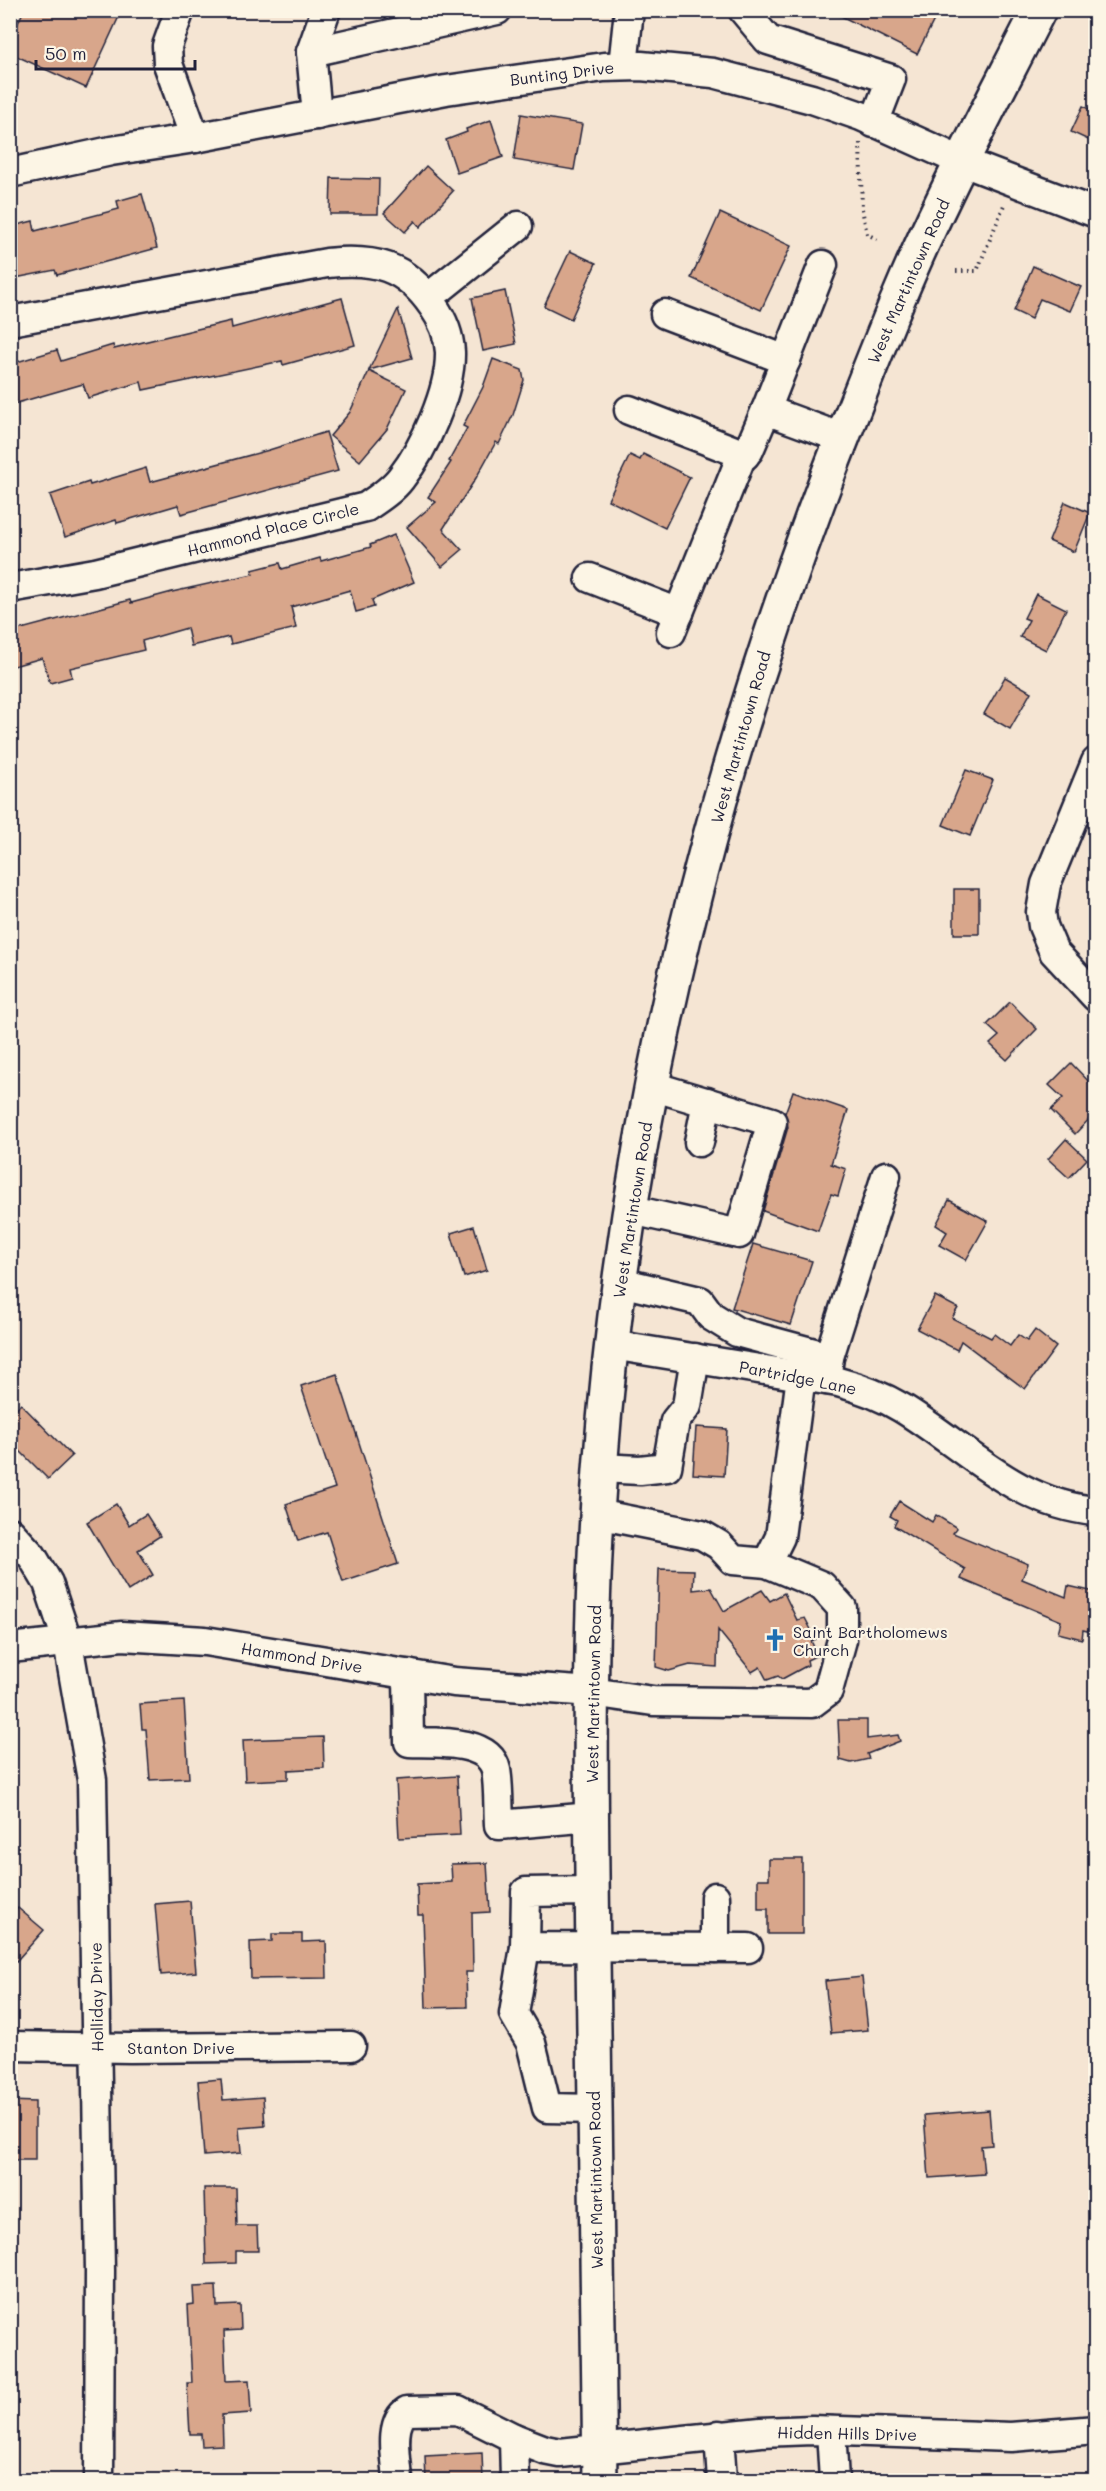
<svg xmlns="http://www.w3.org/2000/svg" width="1106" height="2491" font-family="Mali,sans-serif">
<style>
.building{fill:#d8a68b;stroke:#22223b;stroke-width:1.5}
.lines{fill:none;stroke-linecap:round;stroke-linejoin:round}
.minor-casing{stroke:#22223b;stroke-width:33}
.major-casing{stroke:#22223b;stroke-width:38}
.path{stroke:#22223b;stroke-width:4;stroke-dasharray:1.5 4.5;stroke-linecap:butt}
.minor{stroke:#fcf5e5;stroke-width:28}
.major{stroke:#fcf5e5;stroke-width:33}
.labels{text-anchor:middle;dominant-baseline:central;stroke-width:4.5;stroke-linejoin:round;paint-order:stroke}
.street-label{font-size:16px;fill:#22223b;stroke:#fcf5e5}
.poi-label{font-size:16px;fill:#22223b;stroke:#fcf5e5;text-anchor:start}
</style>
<rect width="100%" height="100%" fill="#f5e5d3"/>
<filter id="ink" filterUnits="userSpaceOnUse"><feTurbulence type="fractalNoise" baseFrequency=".0167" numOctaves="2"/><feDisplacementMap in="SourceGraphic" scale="12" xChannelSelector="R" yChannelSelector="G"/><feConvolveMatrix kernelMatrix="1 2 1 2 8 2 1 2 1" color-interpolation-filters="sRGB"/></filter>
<g filter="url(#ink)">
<g class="building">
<polygon points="24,10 122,10 86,88 10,53 10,40"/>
<polygon points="829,10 919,10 935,18 917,54"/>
<polygon points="1083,106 1095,112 1095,143 1071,132"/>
<polygon points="521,114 582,124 574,170 514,160"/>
<polygon points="491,120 503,157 457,173 446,140 467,132 466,129"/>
<polygon points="426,166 453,191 420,227 415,221 405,232 384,213"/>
<polygon points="331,178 379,179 378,214 330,214"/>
<polygon points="142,194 157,248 57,275 55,270 10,279 10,238 15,237 13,226 33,221 35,231 119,209 117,201"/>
<polygon points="720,213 791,246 761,310 691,278"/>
<polygon points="570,251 596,263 571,319 544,306"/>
<polygon points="1033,266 1081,287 1070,311 1040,299 1031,319 1014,311"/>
<polygon points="505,291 516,344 483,351 472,298"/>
<polygon points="342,298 355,345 283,365 282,361 143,390 141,382 88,398 83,384 10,405 10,364 57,350 61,361 113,345 114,349 231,321 232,328"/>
<polygon points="398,309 412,358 369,370"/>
<polygon points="493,359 522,370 524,380 513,415 499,444 496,442 476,478 443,529 462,550 442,567 407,527 436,502 428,497 451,462 449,461 467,428 463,426 483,387"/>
<polygon points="369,371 406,389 387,429 360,461 330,436 350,412"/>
<polygon points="326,432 338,471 181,514 178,505 117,523 116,520 65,537 50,495 89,482 90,485 146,468 150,482 269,450"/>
<polygon points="643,454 690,477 665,528 608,500 630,455 640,460"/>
<polygon points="1065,502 1090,513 1074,552 1049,541"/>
<polygon points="394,535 414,582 372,600 374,607 356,612 350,590 291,607 296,628 231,644 229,637 191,646 187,628 142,641 144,650 70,668 72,677 50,683 42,658 10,667 10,632 130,600 131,603 172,592 253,574 252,570 280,563 282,569 320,558 321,561 371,547 370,545"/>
<polygon points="1036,594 1066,609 1046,650 1020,637 1029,620 1024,618"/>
<polygon points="1005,677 1031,692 1010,729 984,714"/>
<polygon points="966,770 993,780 970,836 943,825"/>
<rect x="954" y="889" width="25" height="45"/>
<polygon points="1010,1002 1037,1029 1007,1060 990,1044 999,1036 987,1025"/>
<polygon points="1071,1063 1095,1088 1095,1113 1075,1134 1051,1110 1063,1098 1049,1085"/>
<polygon points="793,1091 848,1110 831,1164 846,1169 838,1196 831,1194 818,1231 763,1211 788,1127 785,1113"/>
<polygon points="1066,1139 1087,1159 1069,1178 1048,1159"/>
<polygon points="949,1200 988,1221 966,1260 939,1245 947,1232 936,1225"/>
<polygon points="474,1226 487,1270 464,1277 451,1233"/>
<polygon points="753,1244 812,1261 791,1325 732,1308"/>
<polygon points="935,1296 958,1308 952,1318 991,1338 994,1334 1010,1346 1018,1335 1027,1341 1035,1330 1056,1347 1025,1389 961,1341 957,1350 917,1329"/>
<polygon points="337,1374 398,1564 343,1582 327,1532 298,1541 286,1504 335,1488 301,1386"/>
<polygon points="21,1404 72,1456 48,1479 10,1441 10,1414"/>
<polygon points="696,1427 727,1429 724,1476 693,1474"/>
<polygon points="899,1501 932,1522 936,1515 957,1528 953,1533 1028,1564 1022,1579 1066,1597 1068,1586 1095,1592 1095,1633 1083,1630 1082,1639 1058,1633 1061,1621 961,1579 965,1569 894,1526 897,1520 890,1516"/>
<polygon points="116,1504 129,1525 146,1514 160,1536 138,1550 153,1575 128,1591 87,1522"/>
<polygon points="659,1569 694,1570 693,1590 711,1588 724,1611 762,1590 770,1601 784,1593 797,1620 805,1618 816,1639 811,1641 818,1655 807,1660 808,1665 782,1679 778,1676 767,1680 760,1667 752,1672 718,1630 717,1667 690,1665 669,1671 656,1667"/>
<polygon points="184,1701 189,1778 150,1780 146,1729 142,1729 140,1704"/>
<polygon points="838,1720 867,1720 867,1739 898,1735 900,1741 867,1754 869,1759 851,1763 840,1760"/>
<polygon points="323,1737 324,1768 288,1770 288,1779 245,1781 243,1740"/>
<polygon points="457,1776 460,1835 399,1838 396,1780"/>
<polygon points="769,1859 802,1859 802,1934 768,1934 768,1909 758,1909 758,1879 769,1879"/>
<polygon points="487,1863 490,1912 472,1913 473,1972 466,1972 467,2007 426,2008 423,1915 418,1915 417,1884 452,1882 451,1864"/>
<polygon points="190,1901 196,1972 161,1975 155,1904"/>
<polygon points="18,1908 44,1930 10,1968 10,1916"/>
<polygon points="272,1934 302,1934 302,1942 326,1941 327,1978 251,1979 250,1942 272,1941"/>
<polygon points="862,1977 868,2030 831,2033 825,1981"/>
<polygon points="221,2079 223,2100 263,2097 265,2126 239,2128 241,2153 204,2156 198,2081"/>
<polygon points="10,2101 35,2102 35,2160 10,2160"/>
<polygon points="989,2110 992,2145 981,2146 984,2174 929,2178 924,2115"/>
<polygon points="204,2188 236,2188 237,2226 257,2226 258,2251 236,2251 236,2263 206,2264"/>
<polygon points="216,2286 217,2306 240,2305 241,2330 224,2331 226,2381 249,2380 251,2413 222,2415 223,2445 202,2446 201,2434 190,2434 187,2383 192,2383 188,2305 194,2304 193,2287"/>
<polygon points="482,2453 483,2481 426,2481 425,2456"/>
</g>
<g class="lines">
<g class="minor-casing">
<g id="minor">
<polyline points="180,10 167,46 168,64 195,138"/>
<polyline points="743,10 768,40 891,79 874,123"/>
<polyline points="311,52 497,10"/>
<polyline points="623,66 629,10"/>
<polyline points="317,115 311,52 326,10"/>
<polyline points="10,173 111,151 195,138 446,90 604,67 641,66 713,73 812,99 861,116 963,162 1096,213"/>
<polyline points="428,298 518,226"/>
<polyline points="665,314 786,360"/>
<path d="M10,321L327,263C374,258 405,265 433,306C443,320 449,335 450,352C451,390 424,449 401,478C392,490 378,499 366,507L95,573L10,588"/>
<polyline points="629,410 745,455"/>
<polyline points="766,410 842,438"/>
<polyline points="590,578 679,613"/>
<polyline points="671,632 740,460 749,450 766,410 823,265"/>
<polyline points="1096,762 1046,884 1041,912 1043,926 1054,952 1096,997"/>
<polyline points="699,1142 707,1102"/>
<polyline points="632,1210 739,1234 772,1122 652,1086"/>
<polyline points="620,1282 700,1301 711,1316 737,1332 829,1357 826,1380"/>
<path d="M612,1345L838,1382C861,1388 882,1396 902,1408C966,1447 1016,1504 1096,1511"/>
<polyline points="829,1357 886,1176"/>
<polyline points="600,1468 640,1470 667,1467 675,1421 687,1406 695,1358"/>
<polyline points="10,1532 32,1556 48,1583 68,1643 92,1780 100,2271 99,2480"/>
<polyline points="767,1563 780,1537 801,1376"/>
<polyline points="10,1648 122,1636 205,1641 454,1682 592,1692 653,1701 812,1703 828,1691 842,1640 842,1608 822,1586 767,1563 733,1560 719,1545 702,1535 597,1514"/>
<path d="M408,1674L409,1742C433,1743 489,1738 496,1770C499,1787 498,1807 499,1825L592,1817"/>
<polyline points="592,1891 526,1892 525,1947 748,1948"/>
<polyline points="715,1897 715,1948"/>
<polyline points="525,1947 514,2014 531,2043 547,2108 595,2109"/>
<polyline points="10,2046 130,2048 351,2046"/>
<polyline points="831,2431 834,2480"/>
<polyline points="719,2435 722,2480"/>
<polyline points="514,2438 515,2480"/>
<path d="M398,2480C397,2460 388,2423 407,2411L458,2410L514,2438L545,2450L560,2453L761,2432L812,2430L1011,2437L1096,2430"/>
</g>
</g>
<g class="major-casing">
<path id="major" d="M600,2480C597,2306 595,2131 593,1956C591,1794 588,1631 600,1470C626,1109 717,752 851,416C879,345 907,273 941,204C972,139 1006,75 1039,10"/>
</g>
<g class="path">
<polyline points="860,143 862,209 867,234 877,239"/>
<polyline points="956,271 977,271 1004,205"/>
</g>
<use href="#minor" class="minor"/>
<use href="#major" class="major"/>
</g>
</g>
<defs>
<g id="church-bare" transform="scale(1.8)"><path d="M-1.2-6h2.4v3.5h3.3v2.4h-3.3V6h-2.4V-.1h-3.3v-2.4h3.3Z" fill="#1f6fb2" stroke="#fcf5e5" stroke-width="2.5" paint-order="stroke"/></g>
</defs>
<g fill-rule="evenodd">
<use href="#church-bare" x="775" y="1640"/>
</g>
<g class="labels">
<g class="street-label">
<text transform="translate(562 73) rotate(-7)">Bunting Drive</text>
<text transform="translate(908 281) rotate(-66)">West Martintown Road</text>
<text transform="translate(273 529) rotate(-14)">Hammond Place Circle</text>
<text transform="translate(740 737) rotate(-74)">West Martintown Road</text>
<text transform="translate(632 1210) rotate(-81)">West Martintown Road</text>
<text transform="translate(798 1377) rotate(11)">Partridge Lane</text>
<text transform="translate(302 1657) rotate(9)">Hammond Drive</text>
<text transform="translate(593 1694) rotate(-89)">West Martintown Road</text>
<text transform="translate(96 1997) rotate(-91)">Holliday Drive</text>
<text x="181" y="2047">Stanton Drive</text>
<text transform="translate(595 2180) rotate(-91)">West Martintown Road</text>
<text transform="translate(847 2433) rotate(1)">Hidden Hills Drive</text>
</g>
<g class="poi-label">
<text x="793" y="1631">Saint Bartholomews<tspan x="793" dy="18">Church</tspan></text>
</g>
</g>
<rect width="1106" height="2491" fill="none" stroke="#fcf5e5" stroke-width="36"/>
<rect x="18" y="18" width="1070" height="2455" fill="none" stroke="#22223b" stroke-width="2" filter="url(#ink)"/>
<path d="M36 60v9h159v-9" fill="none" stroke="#22223b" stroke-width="3"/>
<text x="45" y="60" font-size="18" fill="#22223b" stroke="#fcf5e5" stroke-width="4.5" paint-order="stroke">50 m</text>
</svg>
